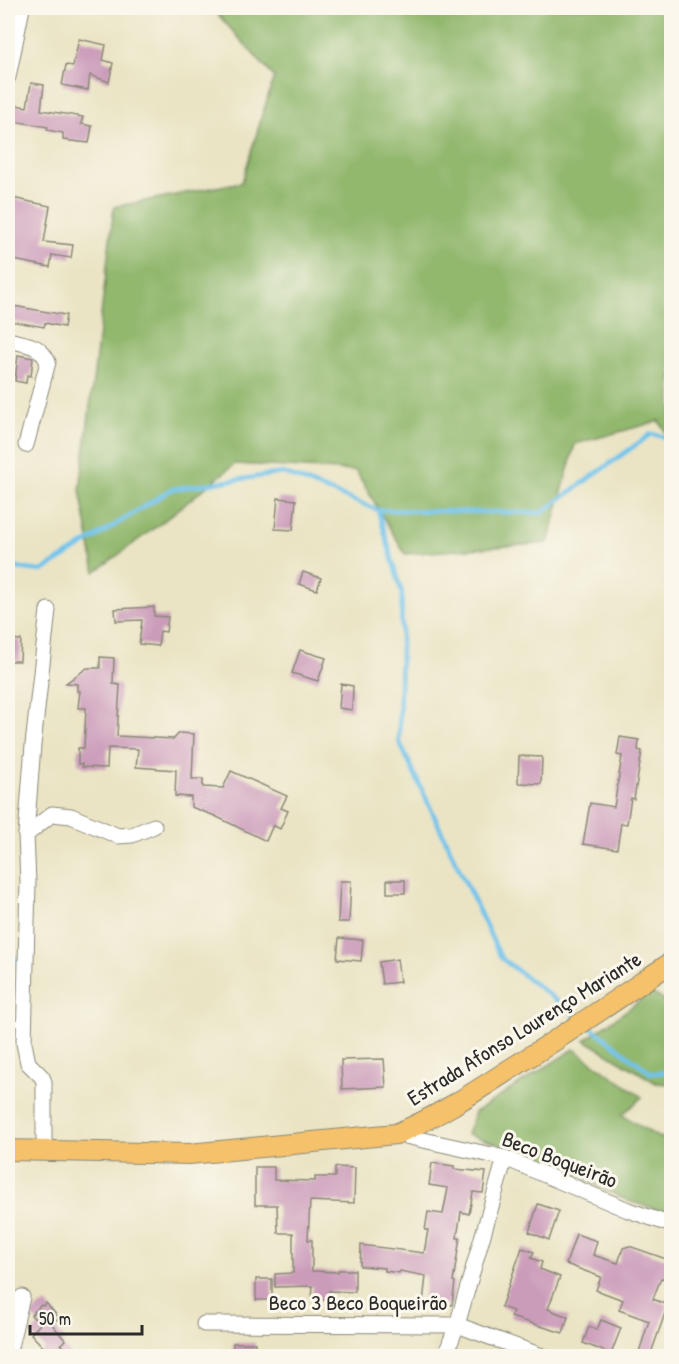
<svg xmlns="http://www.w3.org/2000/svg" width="679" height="1364" font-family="'Patrick Hand',sans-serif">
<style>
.forest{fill:#92b86e;stroke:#5e724c;stroke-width:1.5}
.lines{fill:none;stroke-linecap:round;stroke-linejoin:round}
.stream{stroke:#6fc3ec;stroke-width:4.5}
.building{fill:#cb9bba}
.minor-casing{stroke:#8a8878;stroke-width:17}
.major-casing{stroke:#8a8878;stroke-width:22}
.minor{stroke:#fff;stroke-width:15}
.major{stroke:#f5c16b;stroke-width:20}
.labels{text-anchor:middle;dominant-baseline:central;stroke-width:6;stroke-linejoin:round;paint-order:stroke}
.street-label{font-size:22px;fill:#2b2b2b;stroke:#fbf7ec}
</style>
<rect width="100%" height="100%" fill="#fbf7ec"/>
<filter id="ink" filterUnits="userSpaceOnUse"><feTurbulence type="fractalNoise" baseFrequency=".0167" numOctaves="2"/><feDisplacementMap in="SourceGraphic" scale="12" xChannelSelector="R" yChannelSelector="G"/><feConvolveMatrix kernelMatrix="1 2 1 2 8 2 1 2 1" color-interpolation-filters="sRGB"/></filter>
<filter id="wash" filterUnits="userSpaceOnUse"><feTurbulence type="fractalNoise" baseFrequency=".008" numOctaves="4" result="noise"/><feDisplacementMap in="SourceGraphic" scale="24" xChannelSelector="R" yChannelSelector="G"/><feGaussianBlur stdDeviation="1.35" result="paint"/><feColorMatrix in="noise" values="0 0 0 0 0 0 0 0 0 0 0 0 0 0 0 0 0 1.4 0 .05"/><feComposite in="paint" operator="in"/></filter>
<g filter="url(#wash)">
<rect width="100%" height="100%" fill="#eae4c4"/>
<g class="forest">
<polygon points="212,8 671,8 671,441 659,421 575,444 548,543 405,554 356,471 235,464 165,520 95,572 80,490 114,207 242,182 274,77"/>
<polygon points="651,993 671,1004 671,1084 656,1083 585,1040"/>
<polygon points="574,1049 642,1097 622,1115 659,1138 671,1136 671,1213 631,1202 531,1155 467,1134 475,1112"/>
</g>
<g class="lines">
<g class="stream">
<polyline points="378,510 402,593 399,741 501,958 579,1018"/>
<polyline points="8,567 42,571 172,489 283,473 378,510 541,513 651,434 672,438"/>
<polyline points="8,949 21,967"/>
<polyline points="588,1025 651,1073 672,1072"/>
</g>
</g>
<g id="blocks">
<g class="building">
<polygon points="79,39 106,45 103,60 113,63 109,82 90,75 88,90 62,85 66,65 73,66"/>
<polygon points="31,83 44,85 41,110 83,117 81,124 92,126 89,143 63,140 63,133 47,130 48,127 13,121 16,105 27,107"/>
<polygon points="8,197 50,206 44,242 73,245 71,258 52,255 50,267 8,259"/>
<polygon points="13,306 66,315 64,327 45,323 44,327 10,321"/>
<polygon points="18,355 33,358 31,376 27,375 26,383 15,381"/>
<polygon points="278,498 296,500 293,530 275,529"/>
<polygon points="303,572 321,578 317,590 299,584"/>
<polygon points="154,607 154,616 168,617 166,632 160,631 158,646 139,644 142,620 116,621 115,609"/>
<polygon points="8,639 21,640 20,661 8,661"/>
<polygon points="300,650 326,658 318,681 292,673"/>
<polygon points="100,657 114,658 113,684 120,685 117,736 174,739 179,733 194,734 192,779 203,779 203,787 223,788 231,771 287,796 281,808 288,811 280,829 273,825 266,841 215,816 191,807 191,797 175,796 176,770 136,767 138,749 108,748 107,768 82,767 82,764 78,764 78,748 84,748 86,708 78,708 80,691 77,691 77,684 66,683 87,668 100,668"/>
<polygon points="341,684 353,686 352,710 339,708"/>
<polygon points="620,737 639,740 638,750 642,751 634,799 631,798 627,824 621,823 617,849 583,844 590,803 614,807 622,756 617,755"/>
<polygon points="519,756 542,757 541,784 518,783"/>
<rect x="387" y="880" width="18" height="13"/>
<polygon points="340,881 351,881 349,922 338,922"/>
<polygon points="339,938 363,940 361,961 337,959"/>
<polygon points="397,959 400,982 382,984 379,962"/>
<polygon points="384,1059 386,1087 342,1089 341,1060"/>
<polygon points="432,1163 454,1166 454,1169 486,1172 483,1193 473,1192 469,1214 461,1212 457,1238 460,1238 453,1281 455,1282 452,1305 423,1302 426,1276 400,1271 399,1273 385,1271 385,1268 360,1266 361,1245 424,1253 428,1230 425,1230 428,1212 443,1214 448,1188 429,1185"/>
<polygon points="255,1167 274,1167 274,1180 315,1181 315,1177 335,1177 335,1167 355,1168 354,1203 310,1201 308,1240 312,1240 312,1271 338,1272 338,1270 355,1270 355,1292 329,1291 328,1300 312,1299 313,1286 275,1287 275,1274 293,1273 293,1233 278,1233 277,1205 255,1205"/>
<polygon points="538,1204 559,1211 549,1240 529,1232"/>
<polygon points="576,1234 597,1241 593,1255 618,1263 623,1248 629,1246 672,1261 672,1279 661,1278 653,1299 668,1305 650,1356 638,1355 649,1321 619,1310 623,1300 596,1290 601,1277 566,1264"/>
<polygon points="522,1248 534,1252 531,1258 542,1262 540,1269 560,1277 548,1309 568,1317 563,1333 511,1317 513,1311 501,1307"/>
<rect x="256" y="1279" width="16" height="21"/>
<polygon points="46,1303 59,1318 51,1323 65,1340 61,1344 72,1356 37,1356 45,1349 31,1334 40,1324 31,1315 41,1305 43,1306"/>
<polygon points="601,1320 621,1328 611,1354 583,1343 589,1326 597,1330"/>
<rect x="233" y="1343" width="22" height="13"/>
</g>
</g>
</g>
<g filter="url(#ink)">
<use href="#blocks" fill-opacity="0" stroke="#8a8878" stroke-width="1.5"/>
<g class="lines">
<g class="minor-casing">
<g id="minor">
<polyline points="8,77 22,8"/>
<path d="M8,340C26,345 39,343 48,362L26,445"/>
<polyline points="26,835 33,745 48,610"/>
<polyline points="396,1134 505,1158 628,1210 672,1225"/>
<polyline points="44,1152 44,1082 42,1077 28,1063 24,1043 28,882 26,835 52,814 71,816 118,836 132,835 154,826"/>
<polyline points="204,1324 457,1325 542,1356"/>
<polyline points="8,1355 22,1297"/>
<polyline points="445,1356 457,1325 505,1158"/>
</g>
</g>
<g class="major-casing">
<path id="major" d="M8,1150L189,1154L396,1134C439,1116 476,1091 515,1066C568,1033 620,997 672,962"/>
</g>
<use href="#minor" class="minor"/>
<use href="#major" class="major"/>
</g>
</g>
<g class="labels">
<g class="street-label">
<text transform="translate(524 1028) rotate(-32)">Estrada Afonso Lourenço Mariante</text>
<text transform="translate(560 1159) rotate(21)">Beco Boqueirão</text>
<text x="358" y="1302">Beco 3 Beco Boqueirão</text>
</g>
</g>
<rect width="679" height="1364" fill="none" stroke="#fbf7ec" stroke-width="30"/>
<path d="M30 1325v9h112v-9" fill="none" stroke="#2b2b2b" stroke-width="3"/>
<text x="39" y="1325" font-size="18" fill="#2b2b2b" stroke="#fbf7ec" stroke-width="4.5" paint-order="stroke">50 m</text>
</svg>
